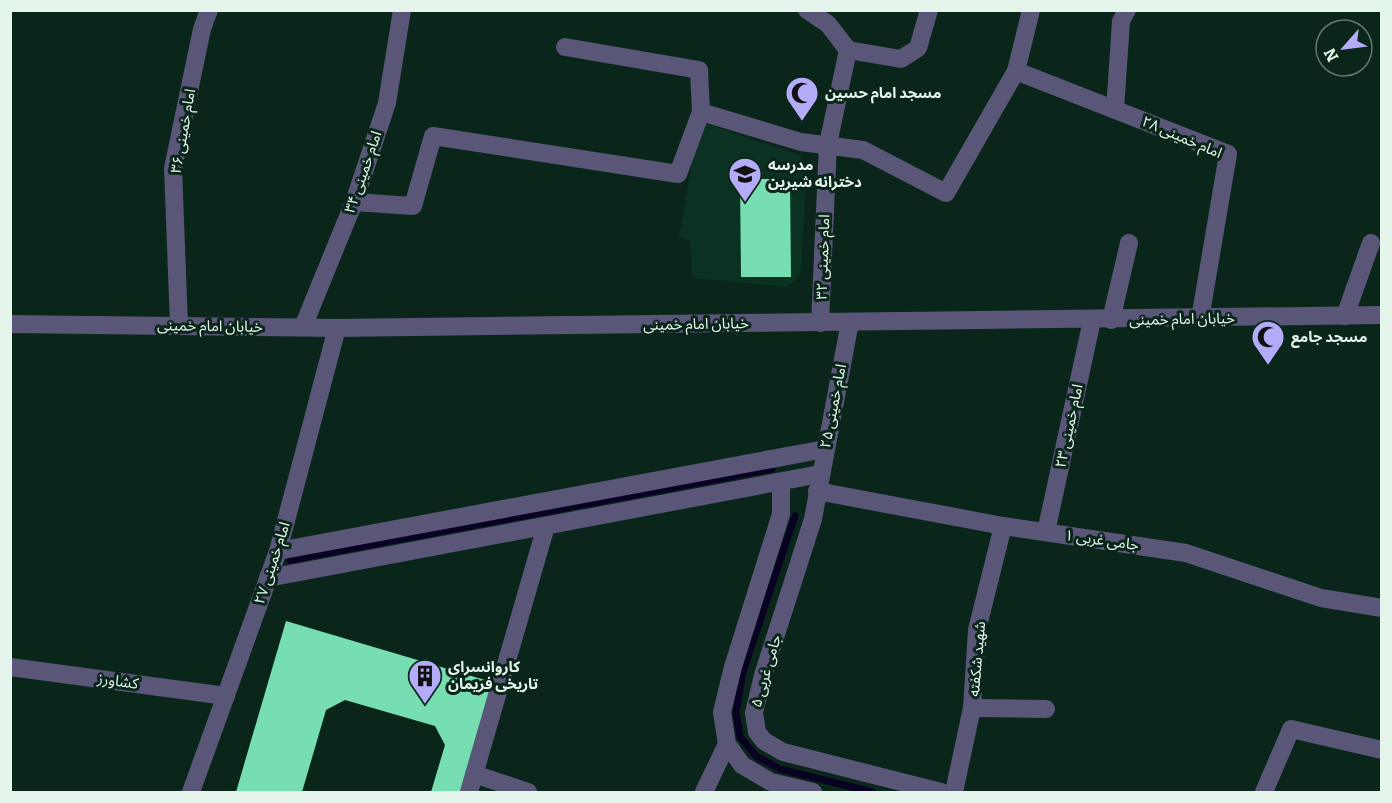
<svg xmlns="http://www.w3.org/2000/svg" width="1392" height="803" font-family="Bitter,'Noto Sans Arabic',serif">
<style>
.built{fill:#0b3122}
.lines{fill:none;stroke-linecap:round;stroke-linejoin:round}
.stream{stroke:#090122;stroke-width:7}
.building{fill:#76deb1}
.minor{stroke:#595678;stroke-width:18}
.labels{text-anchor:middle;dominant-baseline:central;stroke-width:6;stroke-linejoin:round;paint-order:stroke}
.poi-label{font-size:15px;font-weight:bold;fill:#e5f5ec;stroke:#0a261a;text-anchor:start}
.street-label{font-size:15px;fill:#e5f5ec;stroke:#0a261a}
</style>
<rect width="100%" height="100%" fill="#0a261a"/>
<polygon class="built" points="699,121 800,155 807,167 801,273 788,287 692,278 690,240 679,238"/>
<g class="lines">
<g class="stream">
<polyline points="795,516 743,672 736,712 740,737 756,756 780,769 872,792"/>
<polyline points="290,560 772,469"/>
</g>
</g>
<g class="building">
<polygon points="740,179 790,179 791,277 741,277"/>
<polygon points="286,621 495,683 463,792 431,792 445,745 435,726 345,700 326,710 302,792 236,792"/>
</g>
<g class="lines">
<g class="minor">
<polyline points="807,10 828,24 848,50"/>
<polyline points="848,50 901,59 918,48 929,10"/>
<polyline points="1016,71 1228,154 1200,319"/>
<polyline points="1115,110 1121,21 1127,10"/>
<polyline points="701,112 801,142 863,150 946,193 1016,71 1031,10"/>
<polyline points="354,202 413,206 433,136 678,174 701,112 699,70 565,47"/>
<polyline points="1345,316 1371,243"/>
<polyline points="1111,320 1129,243"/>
<polyline points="850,322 813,519 763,675 754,713 757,732 764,741 783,752 941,792"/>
<polyline points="820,323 828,144 848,50"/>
<polyline points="10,324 337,328 1382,315"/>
<polyline points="179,325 173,168 202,29 209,10"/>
<polyline points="303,327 354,202 387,103 402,10"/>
<polyline points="781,482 781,514 733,667 722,712 727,744 742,765 771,782 813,792"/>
<polyline points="817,491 1003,526 1186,553 1321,598 1382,608"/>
<polyline points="1046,532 1092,320"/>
<polyline points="278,551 825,449"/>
<polyline points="268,578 820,474"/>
<polyline points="10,667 226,696"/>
<polyline points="972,708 1046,709"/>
<polyline points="474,774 528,792"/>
<polyline points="191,792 278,551 337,328"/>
<polyline points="469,792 546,526"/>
<polyline points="704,792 727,744"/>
<polyline points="954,792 972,708 977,630 1003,526"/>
<polyline points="1264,792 1291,729 1382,750"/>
</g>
</g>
<defs>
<g id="mosque-pin" transform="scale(1.725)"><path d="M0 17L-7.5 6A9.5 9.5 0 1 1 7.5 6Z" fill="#b4acf9" stroke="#0a261a"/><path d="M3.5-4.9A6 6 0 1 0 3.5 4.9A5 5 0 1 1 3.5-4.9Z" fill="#111"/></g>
<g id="school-pin" transform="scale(1.725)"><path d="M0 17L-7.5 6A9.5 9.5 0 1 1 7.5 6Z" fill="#b4acf9" stroke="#0a261a"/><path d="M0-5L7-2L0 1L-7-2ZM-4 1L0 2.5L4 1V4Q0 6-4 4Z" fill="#111"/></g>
<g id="building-pin" transform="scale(1.725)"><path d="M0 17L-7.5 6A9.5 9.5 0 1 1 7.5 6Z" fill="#b4acf9" stroke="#0a261a"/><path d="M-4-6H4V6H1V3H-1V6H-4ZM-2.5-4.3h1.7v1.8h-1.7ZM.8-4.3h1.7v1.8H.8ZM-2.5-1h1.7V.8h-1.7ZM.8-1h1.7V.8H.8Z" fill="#111"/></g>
</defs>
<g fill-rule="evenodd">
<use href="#mosque-pin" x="802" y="93"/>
<use href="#school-pin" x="745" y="174"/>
<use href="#mosque-pin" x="1268" y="337"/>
<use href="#building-pin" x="425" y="676"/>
</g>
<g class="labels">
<g class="poi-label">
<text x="825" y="93">مسجد امام حسین</text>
<text x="768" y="165">مدرسه<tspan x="768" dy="17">دخترانه شیرین</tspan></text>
<text x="1291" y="337">مسجد جامع</text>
<text x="448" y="667">کاروانسرای<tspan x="448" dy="17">تاریخی فریمان</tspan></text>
</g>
<g class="street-label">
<text transform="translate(183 131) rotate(-80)">امام خمینی ۳۶</text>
<text transform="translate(1182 137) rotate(23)">امام خمینی ۲۸</text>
<text transform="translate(363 172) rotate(-71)">امام خمینی ۳۴</text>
<text transform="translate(823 257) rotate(-88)">امام خمینی ۳۲</text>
<text transform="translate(1182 319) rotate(-1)">خیابان امام خمینی</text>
<text transform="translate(696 324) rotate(-1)">خیابان امام خمینی</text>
<text transform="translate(210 326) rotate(1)">خیابان امام خمینی</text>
<text transform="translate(833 406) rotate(-79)">امام خمینی ۲۵</text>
<text transform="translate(1069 426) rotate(-78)">امام خمینی ۲۳</text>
<text transform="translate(1102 540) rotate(8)">جامی غربی ۱</text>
<text transform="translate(272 563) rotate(-72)">امام خمینی ۲۷</text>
<text transform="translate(977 659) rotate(-85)">شهید شکفته</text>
<text transform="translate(766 671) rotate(-74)">جامی غربی ۵</text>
<text transform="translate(118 681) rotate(8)">کشاورز</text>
</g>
</g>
<rect width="1392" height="803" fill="none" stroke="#e5f5ec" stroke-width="24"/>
<g transform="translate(1344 48) rotate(242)"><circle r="28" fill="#0a261a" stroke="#62796e" stroke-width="1.5"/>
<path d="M0-4.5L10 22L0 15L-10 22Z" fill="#b4acf9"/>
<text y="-9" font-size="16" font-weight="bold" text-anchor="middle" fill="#e5f5ec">N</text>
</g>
</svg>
